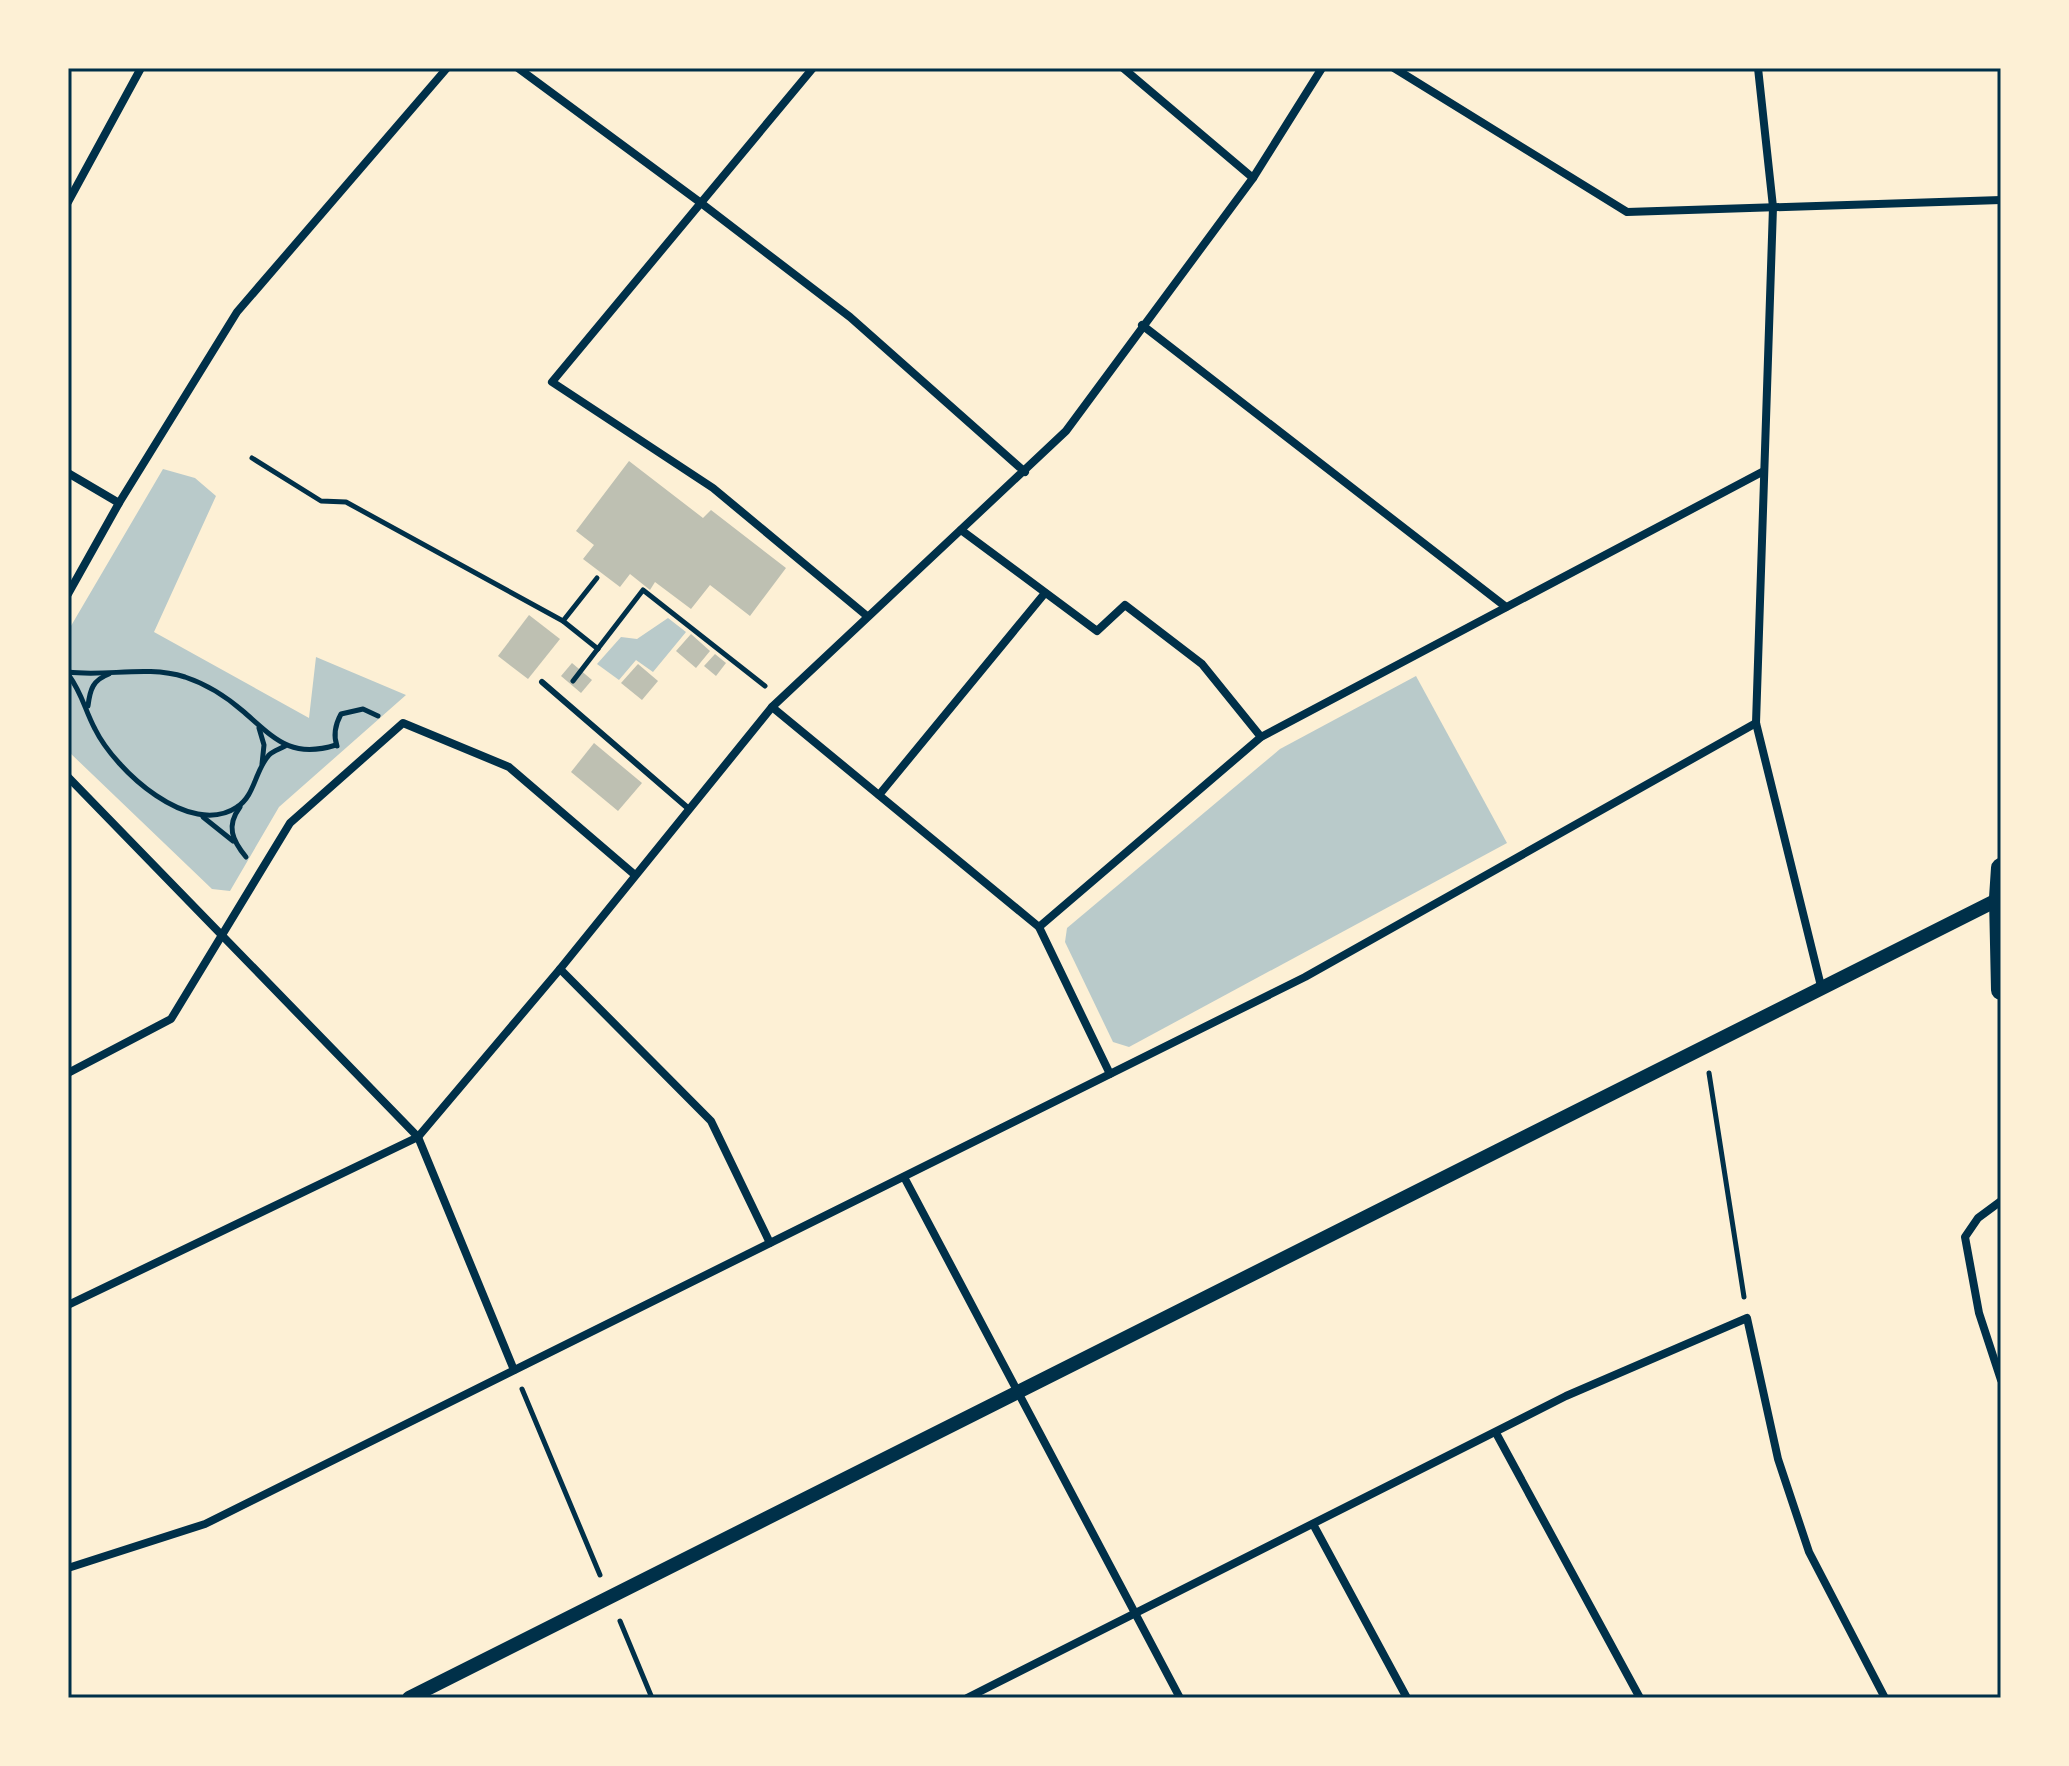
<svg xmlns="http://www.w3.org/2000/svg" width="2069" height="1766" font-family="Inter,sans-serif">
<style>
.green{fill:#b9caca}
.building{fill:#bec0b2}
.lines{fill:none;stroke-linecap:round;stroke-linejoin:round}
.path{stroke:#003049;stroke-width:5}
.service{stroke:#003049;stroke-width:6}
.minor{stroke:#003049;stroke-width:8}
.tertiary{stroke:#003049;stroke-width:14}
.primary{stroke:#003049;stroke-width:20}
.neatline{fill:none;stroke:#003049;stroke-width:3}
</style>
<rect width="100%" height="100%" fill="#fdf0d5"/>
<g class="green">
<polygon points="163,469 195,478 216,496 154,632 309,718 316,657 406,695 279,807 230,891 212,889 68,751 68,631"/>
<polygon points="668,618 686,632 653,672 636,660 619,680 597,664 621,637 637,639"/>
<polygon points="1416,676 1507,843 1129,1047 1113,1042 1065,942 1067,928 1280,749"/>
</g>
<g class="building">
<polygon points="629,461 703,518 711,510 786,568 750,616 710,585 691,609 655,582 650,590 630,574 620,587 583,559 594,545 576,531"/>
<polygon points="529,615 560,639 528,679 498,656"/>
<polygon points="691,634 710,651 696,668 676,651"/>
<polygon points="715,654 726,663 716,676 704,666"/>
<polygon points="572,663 592,680 581,693 561,676"/>
<polygon points="638,664 658,681 642,700 621,683"/>
<polygon points="594,743 642,783 618,811 571,772"/>
</g>
<g class="lines">
<g class="path">
<polyline points="252,458 321,501 346,502 563,621 598,649"/>
<polyline points="563,621 597,578"/>
<path d="M68,672C107,677 146,665 185,677C206,684 228,698 244,712C275,739 291,759 336,745"/>
<path d="M68,674C83,695 84,708 95,729C115,770 190,839 237,807C255,796 255,770 269,755C273,751 280,749 285,746"/>
<polyline points="573,681 643,590 765,686"/>
<path d="M88,706C90,689 93,680 109,674"/>
<polyline points="259,728 264,745 262,764"/>
<path d="M337,746C333,735 335,725 341,714L363,709L378,716"/>
<path d="M240,807C226,826 232,840 246,857"/>
<polyline points="203,817 233,841"/>
<polyline points="1709,1073 1744,1297"/>
<polyline points="522,1389 600,1575"/>
<polyline points="620,1621 652,1698"/>
</g>
<polyline class="service" points="542,682 689,809"/>
<g class="minor">
<polyline points="518,68 701,203 850,317 1025,472"/>
<polyline points="813,68 552,382 713,488 867,616"/>
<polyline points="1123,68 1253,178"/>
<polyline points="1394,68 1627,212 2001,200"/>
<polyline points="1758,68 1773,207 1756,723 1821,986"/>
<polyline points="68,202 141,68"/>
<polyline points="1142,325 1506,607"/>
<polyline points="68,473 119,503"/>
<polyline points="961,530 1097,631 1125,605 1202,664 1261,737"/>
<polyline points="68,594 119,503 237,312 447,68"/>
<polyline points="772,707 1039,927 1110,1074"/>
<polyline points="68,777 418,1137 514,1370"/>
<polyline points="879,795 1045,593"/>
<polyline points="1039,927 1261,737 1762,472"/>
<polyline points="560,969 711,1121 770,1243"/>
<polyline points="68,1073 171,1019 290,823 403,723 509,767 635,875"/>
<polyline points="904,1177 1180,1698"/>
<polyline points="2001,1201 1978,1218 1965,1237 1979,1313 2001,1380"/>
<polyline points="68,1305 418,1137 560,969 772,707 1066,431 1253,178 1322,68"/>
<polyline points="1496,1433 1640,1698"/>
<polyline points="1313,1524 1407,1698"/>
<polyline points="68,1568 205,1524 1305,977 1756,723"/>
<polyline points="967,1698 1566,1396 1747,1318 1778,1459 1809,1552 1885,1698"/>
</g>
<polyline class="tertiary" points="409,1698 2001,898"/>
<polyline class="primary" points="2001,868 1999,898 2001,990"/>
</g>
<rect width="2069" height="1766" fill="none" stroke="#fdf0d5" stroke-width="140"/>
<rect x="70" y="70" width="1929" height="1626" class="neatline"/>
</svg>
